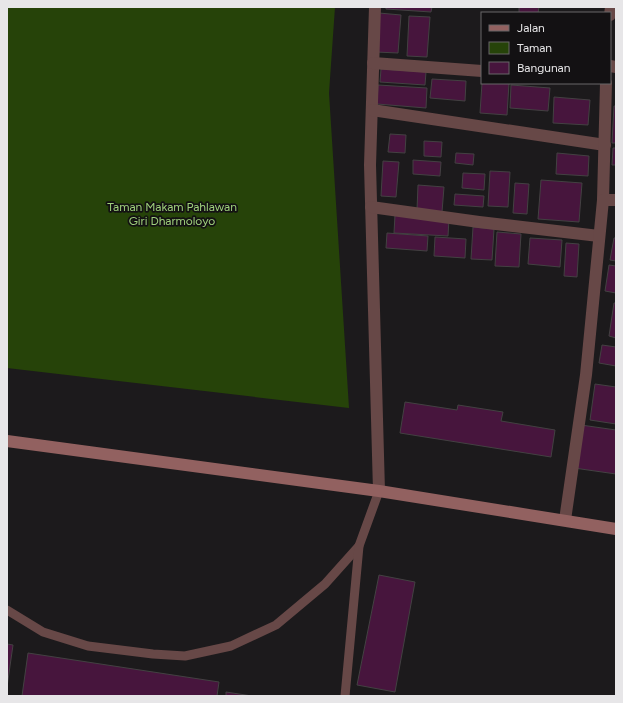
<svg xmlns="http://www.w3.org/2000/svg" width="623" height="703" font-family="Figtree,sans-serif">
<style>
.green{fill:#264309}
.building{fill:#47153d;stroke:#434142}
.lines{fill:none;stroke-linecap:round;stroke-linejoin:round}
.lane{stroke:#674847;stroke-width:9}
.street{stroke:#674847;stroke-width:12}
.secondary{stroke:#926160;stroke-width:12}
.labels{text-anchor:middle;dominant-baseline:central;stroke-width:3.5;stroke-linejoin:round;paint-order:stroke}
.park-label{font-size:12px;fill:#9fd07c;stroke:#131113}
</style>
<rect width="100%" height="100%" fill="#1c1a1c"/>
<polygon class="green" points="7,7 335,7 329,93 349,408 7,368"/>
<g class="building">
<polygon points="386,7 432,7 431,12 386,9"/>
<polygon points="519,7 539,7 538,13 519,13"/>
<polygon points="379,13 401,15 398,53 376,52"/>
<polygon points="409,16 430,17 427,57 407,56"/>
<polygon points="381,69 426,72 425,85 380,82"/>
<polygon points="432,79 466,81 465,101 430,98"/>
<polygon points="482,83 509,83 507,115 480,113"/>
<polygon points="378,85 427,88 426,108 377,104"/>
<polygon points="511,85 550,88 548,111 510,108"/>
<polygon points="554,97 590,100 588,125 553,123"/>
<polygon points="614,106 616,106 616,143 612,143"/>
<polygon points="390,134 406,135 405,153 388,152"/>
<polygon points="424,141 442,142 441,157 424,156"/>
<polygon points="613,148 616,148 616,165 612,165"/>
<polygon points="456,153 474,154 473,165 455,163"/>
<polygon points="557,153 589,156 588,176 556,174"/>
<polygon points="413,160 441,162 440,176 413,174"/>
<polygon points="383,161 399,162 396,197 381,196"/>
<polygon points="490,171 510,172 508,207 488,206"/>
<polygon points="463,173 485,174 484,190 462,188"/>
<polygon points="541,180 582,183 579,222 538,219"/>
<polygon points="515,183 529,184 527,214 513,213"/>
<polygon points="418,185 444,187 442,212 417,210"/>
<polygon points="455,194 484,196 483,207 454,205"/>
<polygon points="395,215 449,219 448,236 394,233"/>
<polygon points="473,227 494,229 492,260 471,259"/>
<polygon points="497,232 521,234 519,267 495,266"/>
<polygon points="387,233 428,236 427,251 386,248"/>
<polygon points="435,237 466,239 465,258 434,256"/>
<polygon points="530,238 562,240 560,267 528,264"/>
<polygon points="614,238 616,238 616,261 610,260"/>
<polygon points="566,243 579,244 577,277 564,276"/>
<polygon points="609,265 616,266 616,293 605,291"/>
<polygon points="614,303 616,303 616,338 609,336"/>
<polygon points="602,345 616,347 616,366 599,363"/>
<polygon points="595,384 616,387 616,424 590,420"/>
<polygon points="405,402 457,410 458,405 503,412 501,421 555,430 551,457 400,433"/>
<polygon points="581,425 616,430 616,474 574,468"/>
<polygon points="379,575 415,582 395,692 357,685"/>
<polygon points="7,644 13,645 7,687"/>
<polygon points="28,653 219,682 217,696 22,696"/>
<polygon points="226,692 252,696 226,696"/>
</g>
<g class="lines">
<g class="lane">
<polyline points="7,610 43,632 88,646 153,654 185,656 231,646 276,625 325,584 359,546"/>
<polyline points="345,696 359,546 379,491"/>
</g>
<g class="street">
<polyline points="375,7 370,165 379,491"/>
<polyline points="610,15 611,7"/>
<polyline points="373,63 482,71"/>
<polyline points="610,66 616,67"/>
<polyline points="372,110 605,145"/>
<polyline points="603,200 606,83"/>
<polyline points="371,207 479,222 599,236"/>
<polyline points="565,520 586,375 603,200 616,200"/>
</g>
<polyline class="secondary" points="7,441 379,491 616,529"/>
</g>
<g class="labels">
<g class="park-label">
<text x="172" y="207">Taman Makam Pahlawan<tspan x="172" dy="14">Giri Dharmoloyo</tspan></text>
</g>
</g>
<rect width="623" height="703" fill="none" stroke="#e7e6e8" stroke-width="16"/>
<rect x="481" y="12" width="130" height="72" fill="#131113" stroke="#686668"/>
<rect x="489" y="25" width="20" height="6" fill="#926160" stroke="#686668"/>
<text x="517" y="32" font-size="12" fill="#e7e6e8">Jalan</text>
<rect x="489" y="42" width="20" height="12" fill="#264309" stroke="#686668"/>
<text x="517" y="52" font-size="12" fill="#e7e6e8">Taman</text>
<rect x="489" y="62" width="20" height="12" fill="#47153d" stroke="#686668"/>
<text x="517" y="72" font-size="12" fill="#e7e6e8">Bangunan</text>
</svg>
